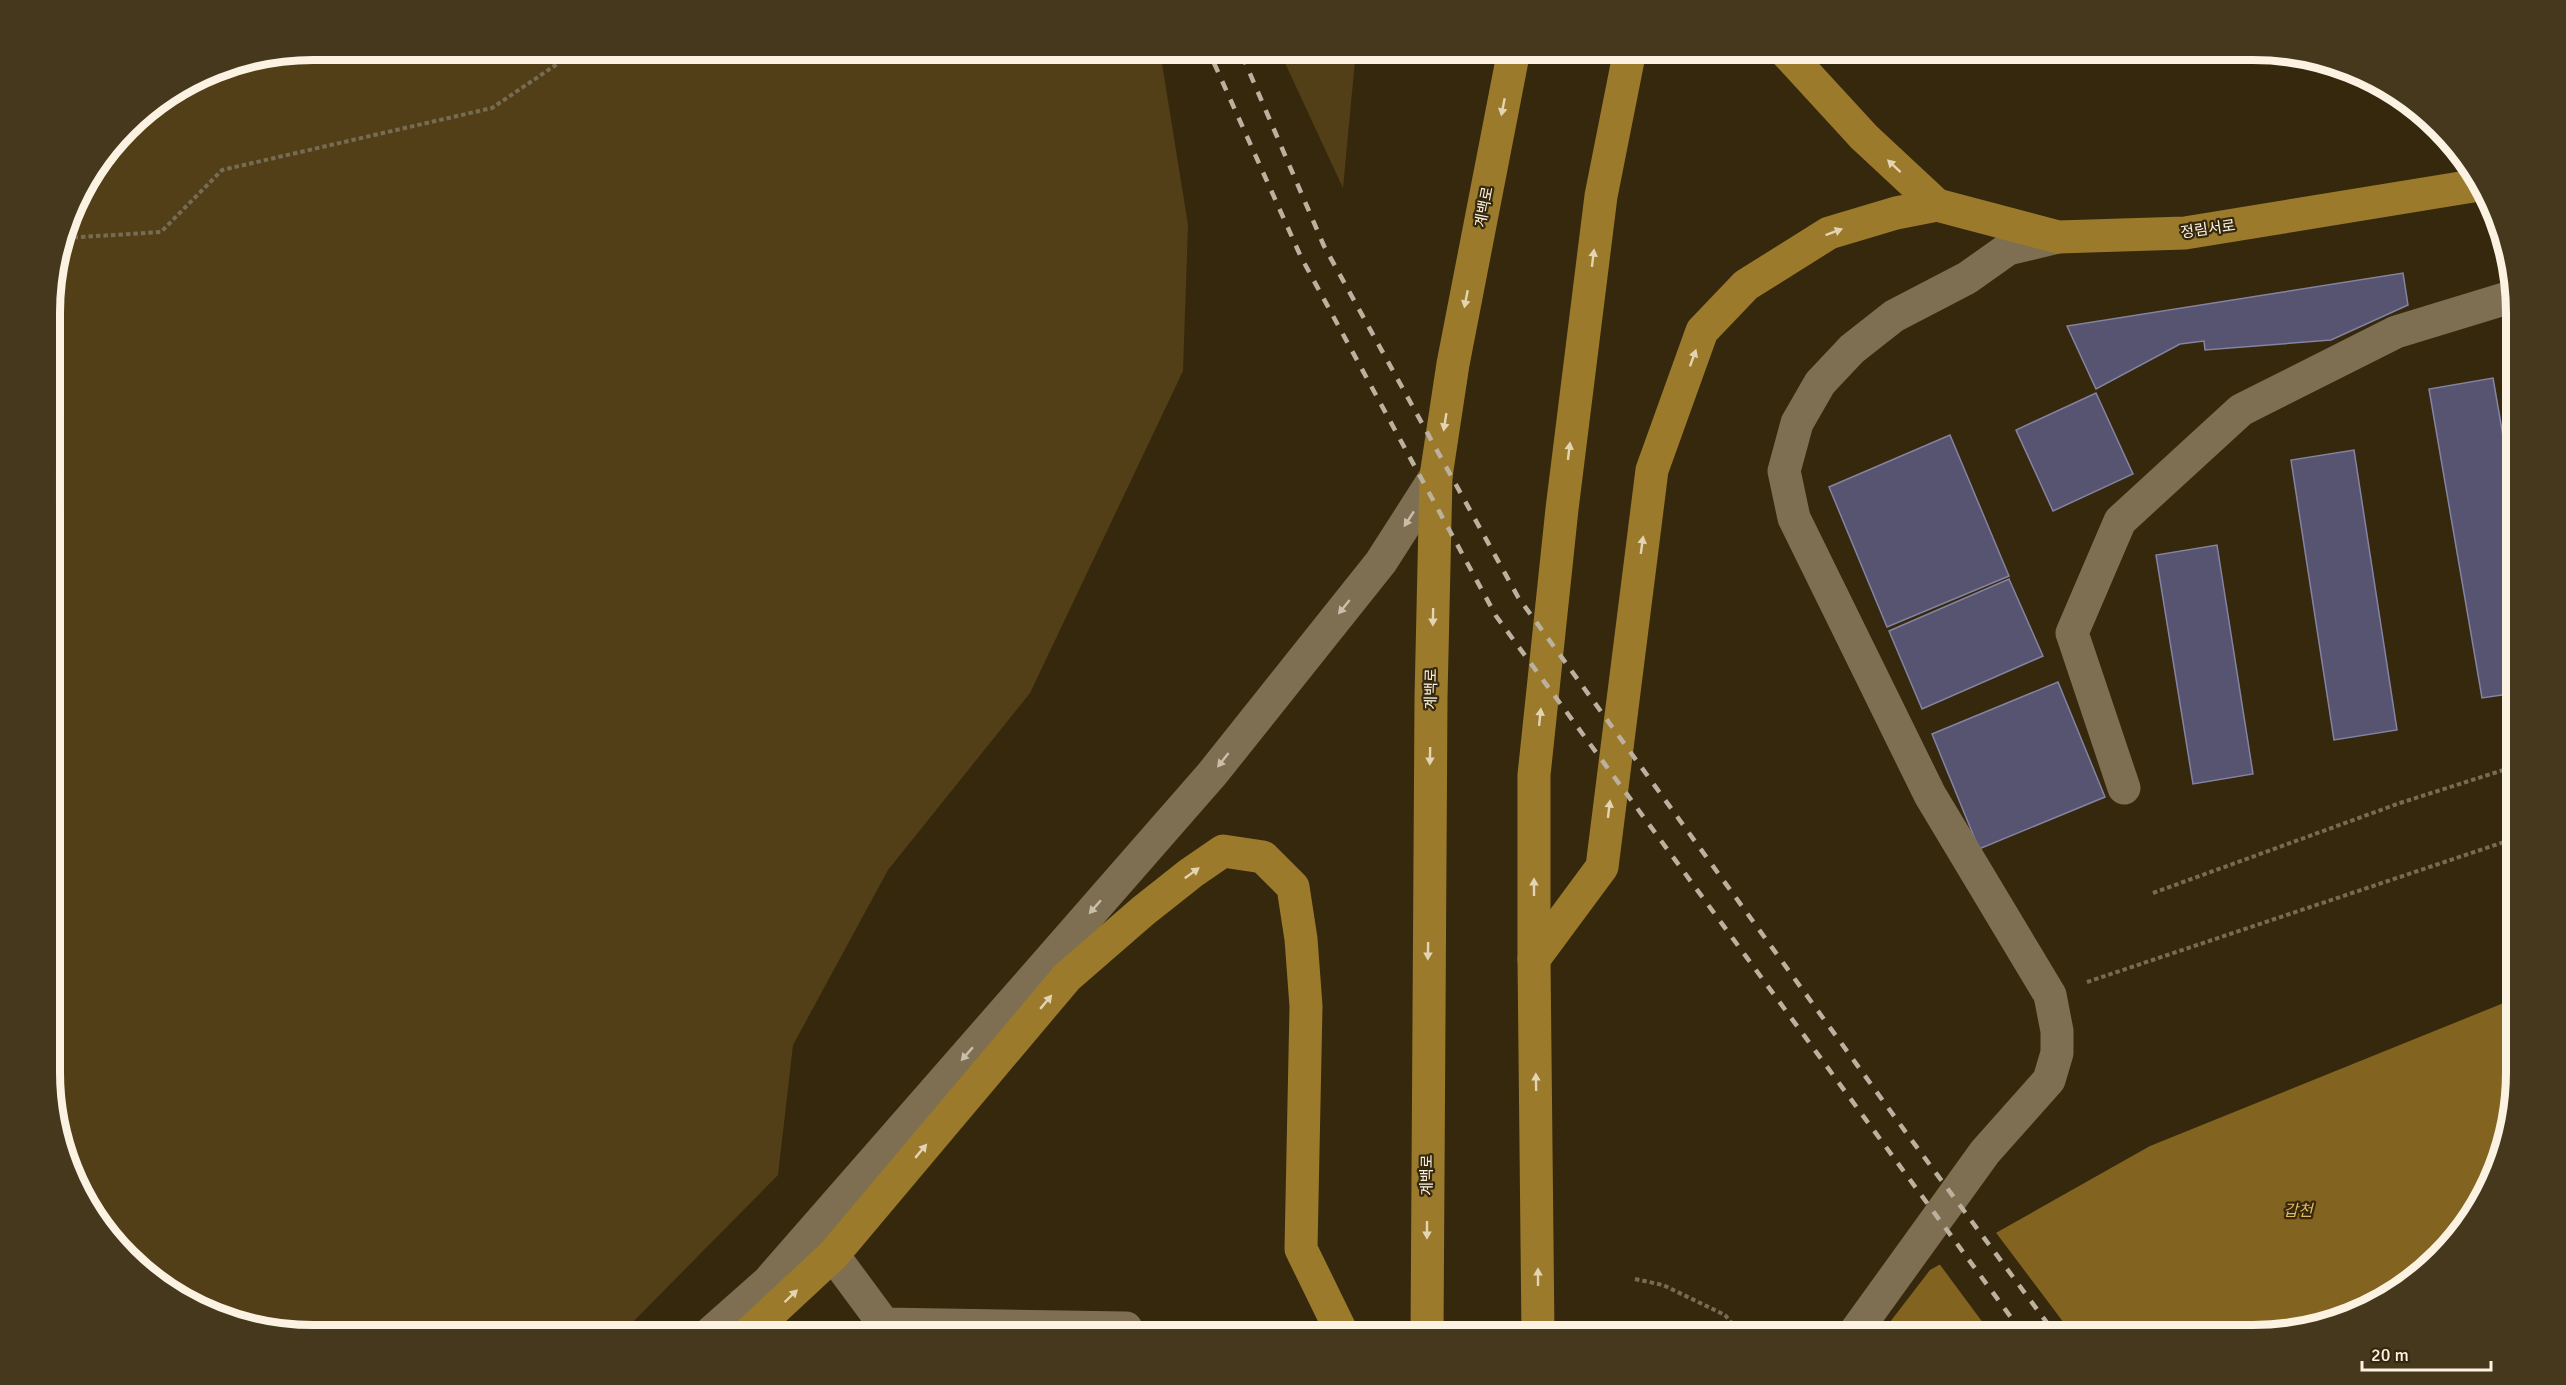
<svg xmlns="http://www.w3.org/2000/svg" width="2566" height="1385" font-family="Signika,'Noto Sans KR',sans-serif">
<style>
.green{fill:#533f17}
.water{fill:#826320}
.pier{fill:#35280c}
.building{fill:#565470;stroke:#8583a2;stroke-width:1.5}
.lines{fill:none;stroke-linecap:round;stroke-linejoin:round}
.path{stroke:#766b53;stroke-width:4;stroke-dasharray:4.5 3;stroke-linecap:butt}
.minor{stroke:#7e6f52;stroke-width:33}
.major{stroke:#9b7a2b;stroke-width:33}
.rail{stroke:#bcb19e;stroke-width:4.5;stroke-dasharray:10 10;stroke-linecap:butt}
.oneway{fill:#e3d4b4}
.oneway2{fill:#c9bea8}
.labels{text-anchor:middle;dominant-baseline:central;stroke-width:4.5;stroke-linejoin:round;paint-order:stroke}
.street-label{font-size:15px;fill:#fbf2e2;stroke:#35280c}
.water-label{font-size:16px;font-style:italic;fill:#e5b85c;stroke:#35280c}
.rim{fill:none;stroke:#fbf2e2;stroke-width:8}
</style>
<rect width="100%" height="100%" fill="#35280c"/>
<g class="green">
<polygon points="313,50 1164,50 1160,51 1188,225 1183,371 1030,693 888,870 793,1045 778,1175 620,1335 313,1335 196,1308 104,1232 69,1173 52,1107 50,295 77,196 139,115 212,69"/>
<polygon points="1279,50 1356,50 1343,188"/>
</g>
<polygon class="water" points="2516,998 2516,1072 2489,1189 2451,1246 2399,1291 2337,1322 2270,1335 1880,1335 1930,1270 2150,1146"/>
<polygon class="pier" points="1994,1230 2073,1335 1992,1335 1938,1262"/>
<g class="building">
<polygon points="2403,273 2408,305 2331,340 2205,350 2204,341 2180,344 2096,389 2067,326"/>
<polygon points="2493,378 2515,505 2515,693 2482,698 2429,389"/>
<polygon points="2096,393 2133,474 2053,511 2016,430"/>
<polygon points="1950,435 2009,576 1887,627 1829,487"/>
<polygon points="2354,450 2397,730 2334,740 2291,460"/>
<polygon points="2217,545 2253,774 2193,784 2156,555"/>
<polygon points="2009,579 2043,656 1922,709 1889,631"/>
<polygon points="2058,682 2105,797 1979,849 1932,734"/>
</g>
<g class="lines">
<g class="path">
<polyline points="66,238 161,232 222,170 492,108 578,50"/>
<polyline points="2153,893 2400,803 2516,766"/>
<polyline points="2087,982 2516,838"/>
<polyline points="1635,1279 1663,1285 1725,1315 1741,1335"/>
</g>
<g class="minor">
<polyline points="2124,788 2072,633 2120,521 2241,410 2396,332 2514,296"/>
<polyline points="833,1255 884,1324 1126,1328"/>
<polyline points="708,1335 768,1282 1212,774 1381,562 1436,476"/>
<polyline points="1853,1335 1985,1152 2049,1080 2057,1053 2057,1031 2050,995 1930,795 1794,518 1784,471 1797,423 1820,383 1852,349 1894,316 1967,278 2008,249 2058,237"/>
</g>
<g class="major">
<polyline points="1784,50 1864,137 1937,205"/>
<polyline points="1534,959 1602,867 1652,470 1702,331 1746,285 1829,233 1896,213 1937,205 2058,237 2185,233 2479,185"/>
<polyline points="747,1335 833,1255 1067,977 1143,911 1191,873 1223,851 1263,857 1293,887 1301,939 1306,1006 1301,1249 1343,1335"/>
<polyline points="1427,1335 1431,698 1436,476 1453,364 1514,50"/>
<polyline points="1538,1335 1534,959 1534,775 1562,509 1601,196 1630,50"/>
</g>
<g class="rail">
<polyline points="1242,55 1324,246 1518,597 1910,1138 2056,1335"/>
<polyline points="1214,63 1301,257 1496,616 2024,1335"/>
</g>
</g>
<defs><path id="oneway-solid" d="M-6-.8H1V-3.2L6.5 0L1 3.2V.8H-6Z" transform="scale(1.5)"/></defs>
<g class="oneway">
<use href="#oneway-solid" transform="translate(1503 107) rotate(101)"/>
<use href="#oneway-solid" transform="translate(1894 166) rotate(-137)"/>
<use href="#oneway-solid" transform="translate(1834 232) rotate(-21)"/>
<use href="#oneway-solid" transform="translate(1593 258) rotate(-83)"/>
<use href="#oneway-solid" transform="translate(1466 299) rotate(101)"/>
<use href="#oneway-solid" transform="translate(1693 358) rotate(-70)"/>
<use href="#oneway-solid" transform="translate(1445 422) rotate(99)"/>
<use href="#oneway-solid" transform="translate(1569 451) rotate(-83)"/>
<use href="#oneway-solid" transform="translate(1642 545) rotate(-82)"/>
<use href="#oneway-solid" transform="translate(1433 617) rotate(91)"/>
<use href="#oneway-solid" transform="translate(1540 717) rotate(-84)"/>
<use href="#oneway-solid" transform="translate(1430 756) rotate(91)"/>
<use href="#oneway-solid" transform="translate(1609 809) rotate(-83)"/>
<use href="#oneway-solid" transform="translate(1192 873) rotate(-36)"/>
<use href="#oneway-solid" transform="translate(1534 887) rotate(-90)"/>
<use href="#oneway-solid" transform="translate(1428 951) rotate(91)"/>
<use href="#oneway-solid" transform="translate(1046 1002) rotate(-50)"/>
<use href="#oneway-solid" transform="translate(1536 1082) rotate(-91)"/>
<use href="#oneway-solid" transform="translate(921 1151) rotate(-50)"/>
<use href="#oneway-solid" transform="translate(1427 1230) rotate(90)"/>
<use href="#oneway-solid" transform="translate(1538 1277) rotate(-90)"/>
<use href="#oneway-solid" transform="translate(791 1296) rotate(-44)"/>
</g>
<g class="oneway2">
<use href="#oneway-solid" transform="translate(1409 519) rotate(123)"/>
<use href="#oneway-solid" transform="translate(1344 607) rotate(129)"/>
<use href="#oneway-solid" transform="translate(1223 760) rotate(128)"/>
<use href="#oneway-solid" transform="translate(1095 907) rotate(131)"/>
<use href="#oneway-solid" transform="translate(967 1054) rotate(131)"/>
</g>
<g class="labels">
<g class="street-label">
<text transform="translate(1484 207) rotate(-79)">계백로</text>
<text transform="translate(2208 229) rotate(-8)">정림서로</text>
<text transform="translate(1431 689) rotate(-89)">계백로</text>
<text transform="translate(1427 1175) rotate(-90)">계백로</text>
</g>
<g class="water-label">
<text x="2298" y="1211">갑천</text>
</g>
</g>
<path d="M0 0H2566V1385H0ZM313 60H2253A253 253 0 0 1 2506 313V1072A253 253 0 0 1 2253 1325H313A253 253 0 0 1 60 1072V313A253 253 0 0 1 313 60Z" fill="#45381d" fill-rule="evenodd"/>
<path class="rim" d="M313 60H2253A253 253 0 0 1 2506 313V1072A253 253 0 0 1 2253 1325H313A253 253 0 0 1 60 1072V313A253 253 0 0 1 313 60Z"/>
<path d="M2362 1361v9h129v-9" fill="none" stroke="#fbf2e2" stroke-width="3"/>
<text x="2371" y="1361" font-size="18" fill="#fbf2e2" stroke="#35280c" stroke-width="4.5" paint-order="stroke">20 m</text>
</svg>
